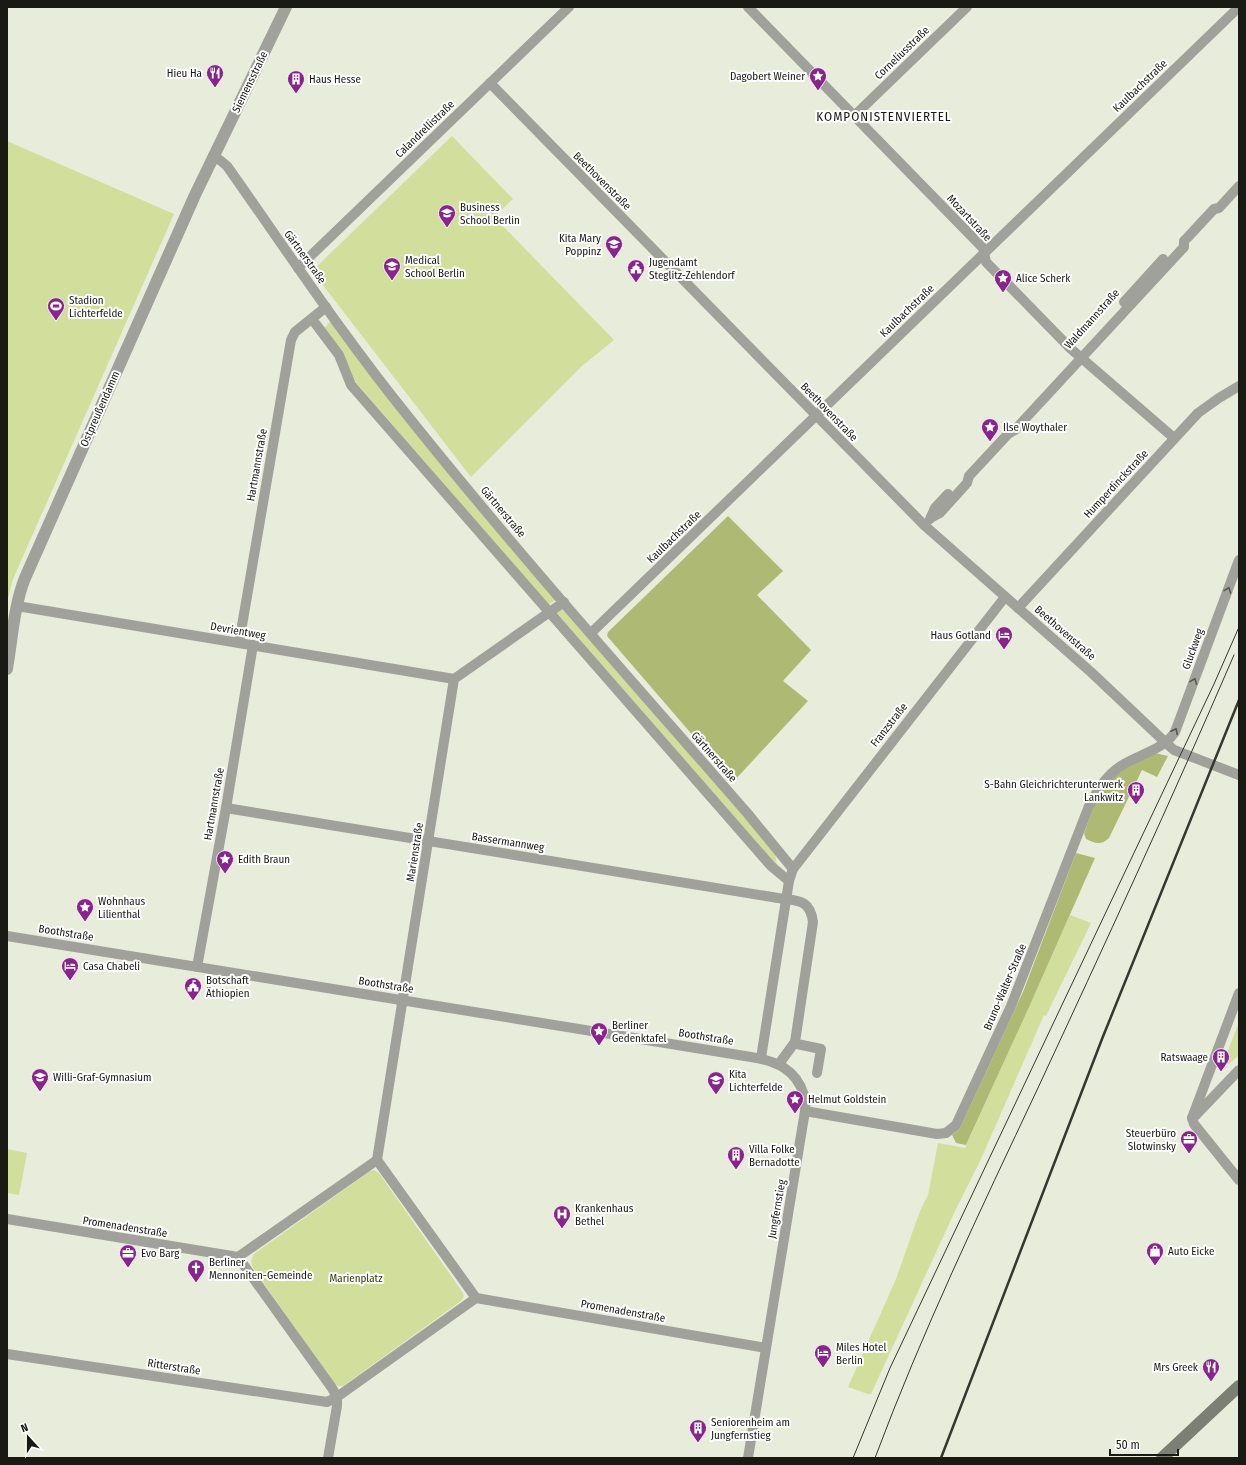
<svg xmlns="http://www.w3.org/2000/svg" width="1246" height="1465" font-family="'Fira Sans Condensed',sans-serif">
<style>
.green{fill:#d1de9c}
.forest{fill:#aeba74}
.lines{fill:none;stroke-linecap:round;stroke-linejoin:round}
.minor{stroke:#a0a19a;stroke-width:10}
.tertiary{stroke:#a0a19a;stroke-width:12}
.secondary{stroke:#7c7f74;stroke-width:12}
.tram{stroke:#363730;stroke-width:1}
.rail{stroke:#363730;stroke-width:2.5}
.oneway{stroke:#565750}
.labels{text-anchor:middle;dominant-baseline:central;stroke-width:4;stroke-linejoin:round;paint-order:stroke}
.street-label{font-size:11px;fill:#191a14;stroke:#fff}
.poi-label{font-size:11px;fill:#191a14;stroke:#fff;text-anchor:start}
.park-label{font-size:11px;fill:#363d05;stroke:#fff}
.quarter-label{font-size:13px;letter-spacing:1px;fill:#191a14;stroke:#fff}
</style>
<rect width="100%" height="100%" fill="#e8ecda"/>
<g class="green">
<polygon points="452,136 513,199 494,217 614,340 582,366 471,477 312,271"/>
<polygon points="7,141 174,214 13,579 7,602"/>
<polygon points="331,321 555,600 549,605 353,379 324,328"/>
<polygon points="563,608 775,852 777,866 557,613"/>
<polygon points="1070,915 1091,923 1046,1016 1044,1015 981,1159 955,1211 871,1394 868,1394 848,1387 896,1279 920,1211 928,1195 938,1143 965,1148"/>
<polygon points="1239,1022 1239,1055 1229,1064 1224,1061"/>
<polygon points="7,1149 27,1153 19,1195 7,1193"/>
<polygon points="374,1170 379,1173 463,1293 464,1296 461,1301 343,1386 338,1386 334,1383 253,1268 251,1261 254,1254 370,1171"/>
</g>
<g class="forest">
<polygon points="728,516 783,571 757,595 811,650 783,681 808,701 733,782 607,636 608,632"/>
<path d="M1155,753L1168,756L1157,777L1142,770L1109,838C1101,846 1094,843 1086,839L1084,833L1097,798L1118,772Z"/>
<polygon points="1076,853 1095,858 1029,1007 966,1145 956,1143 952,1135 960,1128 1023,992"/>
</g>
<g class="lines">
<g class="minor">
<polyline points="748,7 983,248 986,262 1071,349 1174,438"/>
<polyline points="490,83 924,525 1092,673 1166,743 1174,750 1239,775"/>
<polyline points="854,116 967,7"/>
<path d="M213,156L221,161L227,166C287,251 345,339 411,420C519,555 635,684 748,814L793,869"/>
<polyline points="298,268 569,7"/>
<polyline points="1124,302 1163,259"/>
<polyline points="312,319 339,355 351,385 771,866 789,881"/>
<polyline points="932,517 940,513 967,483 969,476 1008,434 1015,430 1024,420 1184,247 1184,241 1188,237 1214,209 1219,208 1239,186"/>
<polyline points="930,519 935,508 948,494"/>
<polyline points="17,606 454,679"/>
<polyline points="1018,608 1198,413 1219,398 1239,386"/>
<polyline points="591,633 1239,7"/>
<polyline points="239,643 291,340 295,332 326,307"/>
<polyline points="454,679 564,602"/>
<path d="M226,808L778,898C798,901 810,899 813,922L795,1042L797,1044L821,1049L817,1073"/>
<path d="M7,936L751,1057C776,1061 796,1069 804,1095C806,1100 805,1106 805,1111L748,1458"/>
<polyline points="197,967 226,808 253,645"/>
<polyline points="761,1058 789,881 793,869 1005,597"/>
<polyline points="779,1064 795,1042"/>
<path d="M805,1111L937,1134L946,1133L956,1125L1011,1006L1089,806C1098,789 1107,774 1124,764C1141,754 1164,749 1175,732L1239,560"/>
<polyline points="1195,1116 1239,1070"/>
<polyline points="1192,1118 1239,993"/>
<polyline points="1192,1118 1194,1124 1239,1180"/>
<polyline points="377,1160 454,679"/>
<polyline points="377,1160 476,1298"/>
<polyline points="7,1219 238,1257"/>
<polyline points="238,1257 332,1388 337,1397 476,1298"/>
<polyline points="238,1257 377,1160"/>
<polyline points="476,1298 766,1348"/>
<polyline points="7,1354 327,1402 337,1397 337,1406 328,1458"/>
</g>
<path class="tertiary" d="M7,669C12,640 14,605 25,578L195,195L286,7"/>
<polyline class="secondary" points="1162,1458 1239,1386"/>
<g class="tram">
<polyline points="853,1458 890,1368 1214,684 1239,627"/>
<path d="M875,1458C922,1332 980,1211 1037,1090C1104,946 1171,801 1234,655"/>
</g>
<polyline class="rail" points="941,1458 1102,1039 1239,700"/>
</g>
<defs><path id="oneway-chevron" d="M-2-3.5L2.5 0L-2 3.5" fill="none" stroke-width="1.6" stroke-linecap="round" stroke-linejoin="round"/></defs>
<g class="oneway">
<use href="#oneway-chevron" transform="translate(1228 590) rotate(-70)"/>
<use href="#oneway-chevron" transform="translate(1194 681) rotate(-69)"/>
<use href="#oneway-chevron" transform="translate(1175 731) rotate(-63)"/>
</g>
<defs>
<g id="restaurant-pin" transform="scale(0.9)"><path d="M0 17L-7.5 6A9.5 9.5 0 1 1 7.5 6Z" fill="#89248c" stroke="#fff"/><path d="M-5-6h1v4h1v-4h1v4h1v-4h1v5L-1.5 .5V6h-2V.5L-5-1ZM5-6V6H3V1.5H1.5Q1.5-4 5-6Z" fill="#fff"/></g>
<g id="sight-pin" transform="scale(0.9)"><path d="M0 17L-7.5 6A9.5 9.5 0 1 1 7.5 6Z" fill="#89248c" stroke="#fff"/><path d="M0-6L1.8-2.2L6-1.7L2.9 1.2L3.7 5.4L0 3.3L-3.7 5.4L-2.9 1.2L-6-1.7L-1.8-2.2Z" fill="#fff"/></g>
<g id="building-pin" transform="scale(0.9)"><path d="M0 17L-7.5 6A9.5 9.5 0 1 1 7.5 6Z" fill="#89248c" stroke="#fff"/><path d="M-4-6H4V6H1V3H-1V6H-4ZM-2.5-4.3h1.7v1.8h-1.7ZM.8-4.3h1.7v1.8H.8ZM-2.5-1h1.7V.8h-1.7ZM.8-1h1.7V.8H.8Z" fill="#fff"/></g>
<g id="university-pin" transform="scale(0.9)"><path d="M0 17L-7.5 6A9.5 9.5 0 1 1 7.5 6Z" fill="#89248c" stroke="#fff"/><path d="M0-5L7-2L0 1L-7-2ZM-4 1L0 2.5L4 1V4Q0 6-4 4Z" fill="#fff"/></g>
<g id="school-pin" transform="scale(0.9)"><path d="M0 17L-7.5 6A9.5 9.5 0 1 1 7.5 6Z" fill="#89248c" stroke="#fff"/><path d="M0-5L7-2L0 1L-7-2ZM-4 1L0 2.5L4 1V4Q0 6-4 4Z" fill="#fff"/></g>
<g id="civic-pin" transform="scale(0.9)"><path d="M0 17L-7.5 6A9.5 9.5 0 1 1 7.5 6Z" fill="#89248c" stroke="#fff"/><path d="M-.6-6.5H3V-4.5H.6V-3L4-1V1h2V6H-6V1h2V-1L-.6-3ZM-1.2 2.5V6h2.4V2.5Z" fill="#fff"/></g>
<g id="stadium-pin" transform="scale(0.9)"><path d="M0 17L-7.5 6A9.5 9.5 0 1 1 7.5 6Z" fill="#89248c" stroke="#fff"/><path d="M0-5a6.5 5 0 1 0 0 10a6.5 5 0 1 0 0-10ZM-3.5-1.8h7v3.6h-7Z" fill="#fff"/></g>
<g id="hotel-pin" transform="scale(0.9)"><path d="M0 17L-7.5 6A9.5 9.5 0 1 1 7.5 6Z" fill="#89248c" stroke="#fff"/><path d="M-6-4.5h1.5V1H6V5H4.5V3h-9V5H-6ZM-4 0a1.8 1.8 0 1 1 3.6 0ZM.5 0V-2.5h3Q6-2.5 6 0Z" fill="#fff"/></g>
<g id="office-pin" transform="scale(0.9)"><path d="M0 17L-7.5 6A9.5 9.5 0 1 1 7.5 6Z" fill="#89248c" stroke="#fff"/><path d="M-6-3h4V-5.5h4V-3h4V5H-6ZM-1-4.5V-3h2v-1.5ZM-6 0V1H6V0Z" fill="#fff"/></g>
<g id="hospital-pin" transform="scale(0.9)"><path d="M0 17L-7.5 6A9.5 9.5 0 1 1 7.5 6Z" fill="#89248c" stroke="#fff"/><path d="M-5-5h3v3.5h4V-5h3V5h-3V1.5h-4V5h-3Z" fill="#fff"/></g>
<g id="shop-pin" transform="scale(0.9)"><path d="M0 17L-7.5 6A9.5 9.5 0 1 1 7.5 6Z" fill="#89248c" stroke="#fff"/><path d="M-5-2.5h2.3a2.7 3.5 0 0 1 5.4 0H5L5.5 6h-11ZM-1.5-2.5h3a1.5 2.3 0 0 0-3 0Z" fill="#fff"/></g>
<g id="church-pin" transform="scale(0.9)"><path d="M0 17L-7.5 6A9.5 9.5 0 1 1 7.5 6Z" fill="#89248c" stroke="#fff"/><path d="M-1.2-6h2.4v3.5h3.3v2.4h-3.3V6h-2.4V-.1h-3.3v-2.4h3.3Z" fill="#fff"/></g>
</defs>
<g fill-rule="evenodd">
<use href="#restaurant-pin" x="215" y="73"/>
<use href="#sight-pin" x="818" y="76"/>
<use href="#building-pin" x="296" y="79"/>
<use href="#university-pin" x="447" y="213"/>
<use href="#school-pin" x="614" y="244"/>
<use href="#university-pin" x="392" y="266"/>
<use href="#civic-pin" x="636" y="268"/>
<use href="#sight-pin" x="1003" y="278"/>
<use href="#stadium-pin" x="56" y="306"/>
<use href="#sight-pin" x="990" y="427"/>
<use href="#hotel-pin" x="1004" y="635"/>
<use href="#building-pin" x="1136" y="790"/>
<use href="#sight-pin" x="225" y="859"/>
<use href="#sight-pin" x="85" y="907"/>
<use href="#hotel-pin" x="70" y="966"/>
<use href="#civic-pin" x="193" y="986"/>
<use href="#sight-pin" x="599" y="1031"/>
<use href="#building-pin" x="1221" y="1057"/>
<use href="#school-pin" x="40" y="1077"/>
<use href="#school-pin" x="716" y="1080"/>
<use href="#sight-pin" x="795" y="1099"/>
<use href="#office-pin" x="1189" y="1139"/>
<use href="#building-pin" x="736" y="1155"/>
<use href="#hospital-pin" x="562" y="1214"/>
<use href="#shop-pin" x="1155" y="1251"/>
<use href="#office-pin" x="128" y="1253"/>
<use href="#church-pin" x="196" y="1268"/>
<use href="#hotel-pin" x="823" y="1353"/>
<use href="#restaurant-pin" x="1211" y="1367"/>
<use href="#building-pin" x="698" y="1428"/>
</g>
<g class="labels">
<g class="street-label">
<text transform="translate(902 53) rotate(-44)">Corneliusstraße</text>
<text transform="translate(250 82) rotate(-64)">Siemensstraße</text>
<text transform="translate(1140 86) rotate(-44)">Kaulbachstraße</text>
<text transform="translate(425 129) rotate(-44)">Calandrellistraße</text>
<text transform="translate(602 181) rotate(45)">Beethovenstraße</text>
<text transform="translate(969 218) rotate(47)">Mozartstraße</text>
<text transform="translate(305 257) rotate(54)">Gärtnerstraße</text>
<text transform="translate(907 311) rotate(-44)">Kaulbachstraße</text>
<text transform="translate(1092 319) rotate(-48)">Waldmannstraße</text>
<text transform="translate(100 409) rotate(-66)">Ostpreußendamm</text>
<text transform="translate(829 412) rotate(46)">Beethovenstraße</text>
<text transform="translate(257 465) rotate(-80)">Hartmannstraße</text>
<text transform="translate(1116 484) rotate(-47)">Humperdinckstraße</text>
<text transform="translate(503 512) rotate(50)">Gärtnerstraße</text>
<text transform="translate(674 537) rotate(-44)">Kaulbachstraße</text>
<text transform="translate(238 631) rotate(10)">Devrientweg</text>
<text transform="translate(1065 633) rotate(41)">Beethovenstraße</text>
<text transform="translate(1193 649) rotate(-70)">Gluckweg</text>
<text transform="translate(889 725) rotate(-52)">Franzstraße</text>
<text transform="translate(714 757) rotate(49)">Gärtnerstraße</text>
<text transform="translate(214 804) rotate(-80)">Hartmannstraße</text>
<text transform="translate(508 842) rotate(9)">Bassermannweg</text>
<text transform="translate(415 852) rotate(-81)">Marienstraße</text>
<text transform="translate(66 933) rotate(9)">Boothstraße</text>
<text transform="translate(386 985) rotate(9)">Boothstraße</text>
<text transform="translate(1005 987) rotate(-67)">Bruno-Walter-Straße</text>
<text transform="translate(706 1037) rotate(9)">Boothstraße</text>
<text transform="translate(777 1209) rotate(-80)">Jungfernstieg</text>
<text transform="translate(125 1227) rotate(9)">Promenadenstraße</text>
<text transform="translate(623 1311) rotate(10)">Promenadenstraße</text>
<text transform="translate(174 1367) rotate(9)">Ritterstraße</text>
</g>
<g class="poi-label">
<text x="202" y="73" text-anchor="end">Hieu Ha</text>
<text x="805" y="76" text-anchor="end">Dagobert Weiner</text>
<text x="309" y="79">Haus Hesse</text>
<text x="460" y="207">Business<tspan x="460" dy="13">School Berlin</tspan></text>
<text x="601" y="238" text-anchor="end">Kita Mary<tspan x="601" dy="13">Poppinz</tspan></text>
<text x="405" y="260">Medical<tspan x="405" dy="13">School Berlin</tspan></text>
<text x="649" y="262">Jugendamt<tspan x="649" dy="13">Steglitz-Zehlendorf</tspan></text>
<text x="1016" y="278">Alice Scherk</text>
<text x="69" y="300">Stadion<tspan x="69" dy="13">Lichterfelde</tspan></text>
<text x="1003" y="427">Ilse Woythaler</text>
<text x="991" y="635" text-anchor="end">Haus Gotland</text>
<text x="1123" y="784" text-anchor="end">S-Bahn Gleichrichterunterwerk<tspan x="1123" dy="13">Lankwitz</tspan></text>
<text x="238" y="859">Edith Braun</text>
<text x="98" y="901">Wohnhaus<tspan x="98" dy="13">Lilienthal</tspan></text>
<text x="83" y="966">Casa Chabeli</text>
<text x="206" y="980">Botschaft<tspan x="206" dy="13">Äthiopien</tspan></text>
<text x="612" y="1025">Berliner<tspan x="612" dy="13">Gedenktafel</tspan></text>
<text x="1208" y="1057" text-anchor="end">Ratswaage</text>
<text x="729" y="1074">Kita<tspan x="729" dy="13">Lichterfelde</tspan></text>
<text x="53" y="1077">Willi-Graf-Gymnasium</text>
<text x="808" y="1099">Helmut Goldstein</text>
<text x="1176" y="1133" text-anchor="end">Steuerbüro<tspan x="1176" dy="13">Slotwinsky</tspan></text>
<text x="749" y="1149">Villa Folke<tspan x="749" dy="13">Bernadotte</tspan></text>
<text x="575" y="1208">Krankenhaus<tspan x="575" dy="13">Bethel</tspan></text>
<text x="1168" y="1251">Auto Eicke</text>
<text x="141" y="1253">Evo Barg</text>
<text x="209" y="1262">Berliner<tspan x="209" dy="13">Mennoniten-Gemeinde</tspan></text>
<text x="836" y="1347">Miles Hotel<tspan x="836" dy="13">Berlin</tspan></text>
<text x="1198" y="1367" text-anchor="end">Mrs Greek</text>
<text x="711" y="1422">Seniorenheim am<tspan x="711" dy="13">Jungfernstieg</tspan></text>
</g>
<g class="park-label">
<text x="356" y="1278">Marienplatz</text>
</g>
<g class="quarter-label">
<text x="884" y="116">KOMPONISTENVIERTEL</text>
</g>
</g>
<rect width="1246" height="1465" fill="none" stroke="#191a14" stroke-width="16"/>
<g transform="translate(28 1437) rotate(339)" stroke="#ffffff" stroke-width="3" paint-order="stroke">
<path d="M0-3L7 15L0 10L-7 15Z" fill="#191a14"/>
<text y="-6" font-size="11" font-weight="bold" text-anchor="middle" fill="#191a14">N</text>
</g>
<path d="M1110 1449v6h68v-6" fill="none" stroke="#191a14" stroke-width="2"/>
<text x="1116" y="1449" font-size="12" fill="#191a14" stroke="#ffffff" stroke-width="3" paint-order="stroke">50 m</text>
</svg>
